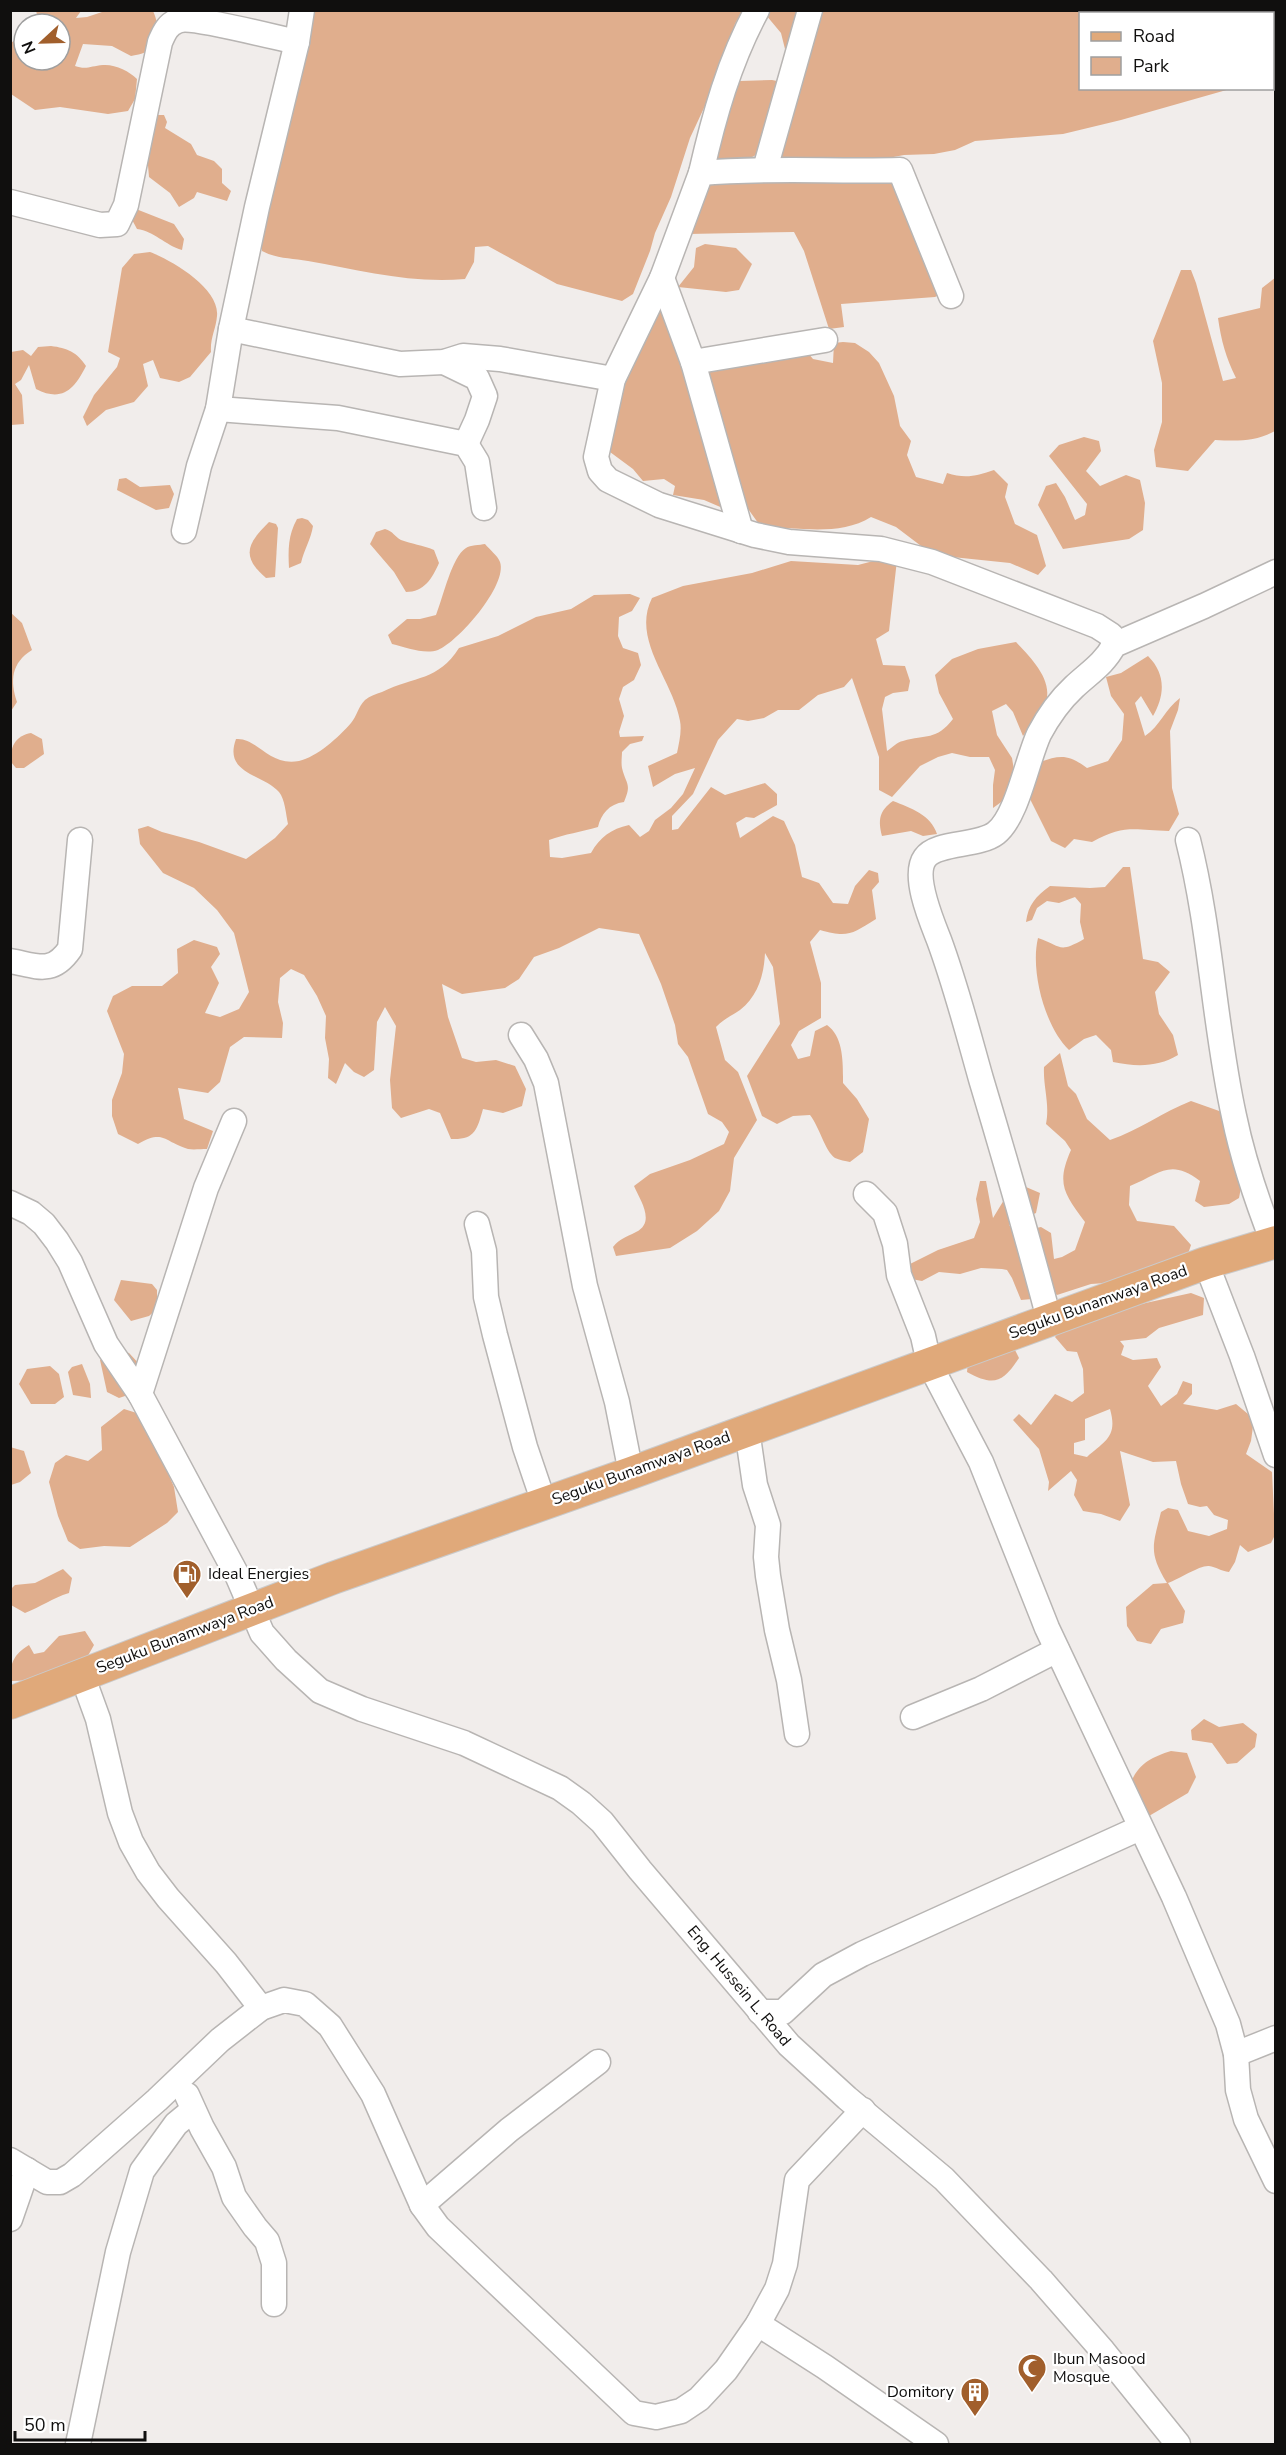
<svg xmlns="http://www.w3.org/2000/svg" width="1286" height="2455" font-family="'Nunito Sans',sans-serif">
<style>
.green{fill:#e0ae8d;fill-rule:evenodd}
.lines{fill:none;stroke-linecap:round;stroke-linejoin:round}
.minor-casing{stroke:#b8b5b3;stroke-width:27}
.major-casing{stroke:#cacaca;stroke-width:34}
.minor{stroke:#fff;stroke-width:24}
.major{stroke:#e0a97a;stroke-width:32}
.labels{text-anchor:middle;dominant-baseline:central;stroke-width:4.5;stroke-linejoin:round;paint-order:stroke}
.street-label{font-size:16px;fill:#100f0e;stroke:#fff}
.poi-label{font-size:16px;fill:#100f0e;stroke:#fff;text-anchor:start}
</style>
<rect width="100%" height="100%" fill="#f1edeb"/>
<g class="green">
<path d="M36,11H81L76,18L87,17L105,11H153C158,21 161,41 151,49C146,53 137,55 131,56L112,46L83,44L75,66C86,70 91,66 103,65C115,64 129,71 137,79L135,99L128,111L108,114L60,107L35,110L11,94L10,43L16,40L24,41V60H60V24H40Z"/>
<path d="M312,11H742L735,24L717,80L690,138L671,197L655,233L650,251L633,294L622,301L557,284L488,246L475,247L474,262L465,279C411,284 360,270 308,261C292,258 277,259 262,251L261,236Z"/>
<polygon points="766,11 800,11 789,65 781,33 766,15"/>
<polygon points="814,11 1275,11 1276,78 1273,78 1272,14 1080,14 1080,88 1230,89 1121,120 1063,134 975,141 955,150 934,154 904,155 873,161 793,159 782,157 780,139"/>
<path d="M772,80L777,81C778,101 775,144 756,155C745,162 728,162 715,162L731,88L740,81Z"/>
<polygon points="155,115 164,115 167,122 165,128 191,144 197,155 214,161 222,169 222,183 231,191 227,201 197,192 194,198 179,207 170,193 149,177 147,154"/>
<polygon points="897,176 941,294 935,297 841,304 844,327 829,329 804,251 794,232 688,234 708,178"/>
<path d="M136,209L174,224L184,239L182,250C165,245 154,231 137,229L130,216Z"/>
<polygon points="705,244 736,248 752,264 739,290 726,292 678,287 694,267 696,248"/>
<path d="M150,252C171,260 220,288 217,316C216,329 210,338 211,352L190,377L179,382L160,378L153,360L143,364L148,386L134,402L106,410L87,426L83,417L94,395L117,367L120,358L108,352L122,268L134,254Z"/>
<path d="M1181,270H1191L1196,283L1223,381L1236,378C1226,358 1221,340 1218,318L1260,308L1262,288L1276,277L1275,431C1255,442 1237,441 1215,440L1188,471L1156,467L1154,450L1162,422V383L1153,341Z"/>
<polygon points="662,301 732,512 704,500 673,495 675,486 664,479 643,481 633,469 610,452 608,442 614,406 629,375 656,306"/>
<path d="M843,342L855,343L869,352L879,363L894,396L900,426L911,441L907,455L916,477L943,484L947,473C965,479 977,476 994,470L1008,484L1005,497L1015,524L1037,535L1046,566L1038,575L1010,563L933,555L896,527L871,517C839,537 797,527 761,527L746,506L714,393L704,372L808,353L813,359L833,363L834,343Z"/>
<path d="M51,346C67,348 77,352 86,366C75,388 63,403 36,389L29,365L21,380L15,384L22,395L24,424L11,425V352L23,350L31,356L38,347Z"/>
<polygon points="1084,437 1099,441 1101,451 1086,471 1100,486 1126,475 1140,480 1145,503 1143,530 1129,539 1063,549 1038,505 1046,486 1056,483 1065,497 1075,520 1085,515 1087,504 1049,456 1059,445"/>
<polygon points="126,478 140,487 170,485 174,494 169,508 156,510 117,490 119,479"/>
<path d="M302,518L308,520L313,526C311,539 304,550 301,563L289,568C288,550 288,535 297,519Z"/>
<path d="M269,522L276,524L278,528L275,577L266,578C240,556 248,543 269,522Z"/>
<path d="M385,529C393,531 395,537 401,540C411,544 423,545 434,550L439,563C432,579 424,592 406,592L394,572L370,544L376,532Z"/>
<path d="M485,544C489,549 498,556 500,562C508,585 458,642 438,650C424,655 406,647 392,644L388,635L407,619H420L436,615C443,598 452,556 466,548C470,545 480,545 485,544Z"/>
<path d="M885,558L897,560L889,631L876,639L883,665L905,666L910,681L908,691L893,693L885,697L882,709L887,751C892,748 897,742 903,741C926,734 936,741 953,719L939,693L935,675L952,659L978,649L1016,642C1030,657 1055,681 1045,704C1041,715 1030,726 1023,736L1013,712L1006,704L992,711L997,735L1012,758L1015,776L1004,800L993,808V785L995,770L989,757H970L952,753L938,757L920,766L892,797L879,790V757L852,678L844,687L818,695L799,710H778L764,718L748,721L737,719L718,740L693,794L672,816V830L678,829L711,787L725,795L765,783L777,794V805L754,818L746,817L736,823L740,838L773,816L784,821L795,845L802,877L819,883L833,903L848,904L855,886L869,870L878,873L879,882L872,890L876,919C852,934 848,938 820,930L810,942L821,983V1018L799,1031L791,1045L798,1059L810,1056L815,1031L827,1025C844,1037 843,1064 843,1083L857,1099L869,1119L863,1152L850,1162C846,1161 839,1160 835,1158C825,1151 819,1126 810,1115L793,1116L777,1124L762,1116L747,1076L780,1024L773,967L765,953C764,975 758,996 740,1010C731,1016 724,1019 716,1027L725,1060L738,1072L757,1120L734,1158L730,1191L719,1211L697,1231L670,1248L616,1256L613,1247C620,1238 625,1238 636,1232C656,1222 640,1200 634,1186L650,1174L690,1160L724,1144L729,1132L722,1122L708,1114L688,1057L678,1044L675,1025L661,984L639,934L599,928L559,948L534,957L519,979L505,988L462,994L442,984L448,1017L462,1058L476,1062L496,1060L515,1066L526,1089L522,1106L503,1113L483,1109C477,1130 475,1140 451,1139L440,1113L429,1109L401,1118L392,1108L390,1080L396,1026L385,1007L377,1022L374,1070L364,1077L354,1072L345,1063L336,1084L328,1078L329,1059L325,1038L326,1016L317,996L304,975L291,969L280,978L278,1002L283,1023L282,1038L244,1037L230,1047L220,1082L208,1093L178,1088L184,1119L213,1131L207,1149C201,1149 193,1150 188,1149C164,1142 164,1129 138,1144L118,1134L112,1116V1100L122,1073L124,1054L107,1011L113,996L132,986H162L178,973L177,949L194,940L217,947L220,954L211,967L219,983L205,1013L220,1017L239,1009L249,992L234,933L217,910L194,888L163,873L140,844L138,829L148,826L162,832L199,842L246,859L275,838L288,824C286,815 285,799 279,792C263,774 223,774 236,739C257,737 269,767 299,761C317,757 339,737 351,723C357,716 358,707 365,700C370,696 376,694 382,692C415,676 438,681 459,648L498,636L536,617L571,609L594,595L630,594L640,598L632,611L619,617L618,636L623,648L638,653L641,665L634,680L623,687L619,699L624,716L619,732L620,737L644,736L642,741L630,744L622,752C622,756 621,763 622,768C626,785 632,783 624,802C609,804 601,814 598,827C581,832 565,834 549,840L550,857L562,858L591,853C600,837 611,829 629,825L640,837L649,831L655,820L671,808L683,794L695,768L675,774L653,787L648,766L677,753C679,743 682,731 680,721C673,680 631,640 652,598L683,586L752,573L791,561L858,565Z"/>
<path d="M10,612L22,623L32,650C11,663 10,681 17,702L11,711Z"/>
<path d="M1148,656C1166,674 1165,695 1153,716L1141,696L1135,703L1145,736C1160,726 1165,709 1180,698L1178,710L1170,731L1172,788L1179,814L1169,831C1134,830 1124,824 1092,842L1074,839L1065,848L1051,841L1026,791L1040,762C1061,754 1070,755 1087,768L1108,761L1122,740L1124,714L1111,696L1106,677L1121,673Z"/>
<path d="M31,733L42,739L44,754L24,768H16L11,762C10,747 15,736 31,733Z"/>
<path d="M893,801C911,808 931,815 937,834L923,836L911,831L882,836C878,820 879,811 893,801Z"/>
<path d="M1123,867H1130L1143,959L1158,962L1170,972L1155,992L1159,1014L1173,1035L1178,1055C1158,1067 1137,1067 1113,1062L1111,1050L1096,1035L1084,1039L1069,1050C1045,1027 1030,971 1038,938C1062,946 1058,954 1084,939L1080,922L1081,904L1075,897L1059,903L1047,901L1037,908L1032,920L1026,922C1028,905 1036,896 1050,886L1090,888L1105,887Z"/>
<path d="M1060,1053L1068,1086L1076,1094L1087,1119L1110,1140C1139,1130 1163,1112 1191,1101L1222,1112L1243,1177L1239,1198L1229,1204L1204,1207L1195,1201L1200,1181C1170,1158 1160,1174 1130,1186L1129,1205L1137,1221L1174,1226L1191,1245L1180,1278L1091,1284L1057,1295L1045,1285L1032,1299L1021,1300L1012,1278L1007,1270L1002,1269L981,1268L960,1274L939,1272L922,1281L906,1278L910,1264L938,1250L974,1238L980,1222L976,1199L980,1181H986L993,1218L1010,1190L1026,1187L1040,1193L1036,1213L1009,1225L1017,1232L1041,1227L1051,1233L1054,1259L1062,1257L1075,1250L1085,1222C1064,1193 1056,1184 1071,1150L1065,1141L1046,1124C1050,1104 1043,1087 1044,1067Z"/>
<polygon points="121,1280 152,1284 157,1290 157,1309 149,1316 131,1321 114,1300"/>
<path d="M1191,1293L1204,1298L1203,1315L1159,1328L1146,1338L1120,1341L1124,1346L1121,1355L1133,1360L1157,1358L1161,1367L1148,1386L1161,1406L1177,1394L1183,1381L1192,1384V1394L1183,1404L1217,1410L1236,1404L1254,1419L1251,1441L1246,1454L1272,1472L1275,1535L1271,1543L1248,1552L1240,1545L1235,1562L1229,1572C1221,1571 1216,1567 1209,1566C1200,1565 1179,1579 1168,1583L1185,1611L1183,1623L1161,1629L1151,1644L1137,1641L1127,1626L1126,1607L1153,1584L1167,1583C1148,1552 1153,1545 1161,1512L1168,1508L1178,1510L1188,1531L1209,1536L1227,1529L1228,1520L1214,1515L1207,1506L1200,1507L1188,1504L1181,1484L1176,1461L1153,1462L1120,1451L1130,1505L1120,1521L1101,1514L1083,1511L1074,1495L1077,1480L1071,1471L1048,1491L1049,1482L1039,1449L1013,1420L1019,1414L1031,1425L1055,1394L1072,1402L1084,1393L1083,1369L1077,1352L1067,1351L1055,1337L1060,1330L1132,1306ZM1110,1409C1118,1437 1105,1441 1087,1457L1074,1454V1443L1085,1440V1419Z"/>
<path d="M1015,1350L1019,1358C1002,1384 993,1386 967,1372L968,1362L1001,1351Z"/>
<polygon points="120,1351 129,1353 141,1366 128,1395 119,1398 107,1392 100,1360"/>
<polygon points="82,1364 90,1384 91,1398 73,1395 68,1372 72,1367"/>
<polygon points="50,1366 59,1374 64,1397 55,1404 31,1404 19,1384 27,1369"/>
<polygon points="124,1409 143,1415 174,1487 178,1512 167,1523 130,1547 104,1546 80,1549 68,1541 58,1516 49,1482 55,1463 66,1455 88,1461 102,1450 101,1427"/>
<polygon points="10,1447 24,1451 31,1473 20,1482 11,1485"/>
<path d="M63,1569L72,1578L69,1593C52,1598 41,1607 25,1613L11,1605V1589L15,1585L35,1583Z"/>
<path d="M85,1631L94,1645L85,1661L42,1680L11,1681C9,1664 14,1654 29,1645L34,1654L44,1652L59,1636Z"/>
<polygon points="1204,1719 1219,1727 1243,1723 1257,1734 1255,1747 1237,1763 1227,1764 1212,1743 1192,1740 1191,1730"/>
<path d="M1171,1751L1187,1753L1196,1777L1188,1793L1149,1816L1143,1813L1130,1785C1137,1764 1152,1757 1171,1751Z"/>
</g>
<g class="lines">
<g class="minor-casing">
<g id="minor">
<polyline points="765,169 810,10"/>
<path d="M701,173C714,116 729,62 757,10"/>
<path d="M10,202L100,225L117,224L126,205L160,42C164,33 167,25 177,21C190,15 277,38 297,42"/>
<polyline points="662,278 693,362 741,531"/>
<path d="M951,296L900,170C834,172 767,167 701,173L662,278L613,379L596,457L600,471L608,480L659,505L755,535L789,542L881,549L932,562L1097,626L1111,635L1114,645"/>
<polyline points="231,329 400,364 444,362 463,356 500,359 613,379"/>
<polyline points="444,362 477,378 485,396 477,420 466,444"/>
<polyline points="693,362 825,340"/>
<polyline points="218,409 338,418 466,444 477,462 484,508"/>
<polyline points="184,531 199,466 218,409 231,329 257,207 297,42 302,10"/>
<path d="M1188,840C1211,931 1214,1025 1234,1116C1243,1160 1257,1201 1273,1242"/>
<path d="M10,961C38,966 52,975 70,949L80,840"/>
<polyline points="521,1035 536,1059 546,1083 585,1286 617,1402 631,1473"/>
<polyline points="866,1194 885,1213 895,1244 899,1275 923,1336 929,1363 981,1462 1047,1628 1174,1897 1228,2024 1236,2054 1238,2090 1246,2119 1276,2181"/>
<polyline points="10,1203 31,1213 44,1224 57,1241 70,1262 106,1344 140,1394 238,1577 262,1633 286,1660 320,1691 362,1709 464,1743 560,1788 581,1803 602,1822 640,1870 789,2045 847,2098 944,2179 1041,2280 1103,2351 1178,2444"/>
<polyline points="477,1224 484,1251 486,1297 495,1335 525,1447 544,1503"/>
<polyline points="1206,1263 1242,1356 1276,1455"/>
<path d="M1049,1319C1028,1239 1005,1159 981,1079C968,1033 956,986 939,940C932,922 912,876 925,858C937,841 978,847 996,833C1017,817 1027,760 1039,734C1048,717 1060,700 1074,687C1089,673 1105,663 1114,645L1204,606L1276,572"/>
<polyline points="140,1394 206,1188 234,1121"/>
<polyline points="747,1430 755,1485 768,1525 766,1557 768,1576 777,1630 789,1680 797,1734"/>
<polyline points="82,1675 98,1719 120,1813 131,1842 148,1872 168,1898 226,1963 261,2008"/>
<polyline points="913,1717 981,1689 1057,1650"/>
<polyline points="760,2012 783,2012 823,1975 862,1954 1140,1828"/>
<polyline points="1236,2054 1276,2038"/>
<polyline points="187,2095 202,2128 224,2167 234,2197 255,2227 267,2241 274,2263 274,2304"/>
<polyline points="10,2160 47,2182 60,2182 72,2175 157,2100 220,2040 261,2008 284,2000 305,2004 330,2026 373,2094 422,2205 438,2227 634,2413 656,2417 681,2411 699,2399 726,2370 758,2324 777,2289 785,2264 797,2180 863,2110"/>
<polyline points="422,2205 509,2130 598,2062"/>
<polyline points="10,2219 27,2170"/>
<polyline points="758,2324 825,2367 936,2444"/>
<polyline points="78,2444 118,2252 142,2171 176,2124 193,2110"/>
</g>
</g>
<g class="major-casing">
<polyline id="major" points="10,1703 333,1578 631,1473 1206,1263 1276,1242"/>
</g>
<use href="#minor" class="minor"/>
<use href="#major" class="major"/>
</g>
<defs>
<g id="fuel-pin" transform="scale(1.5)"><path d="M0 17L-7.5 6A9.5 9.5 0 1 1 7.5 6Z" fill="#a15f2c" stroke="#fff"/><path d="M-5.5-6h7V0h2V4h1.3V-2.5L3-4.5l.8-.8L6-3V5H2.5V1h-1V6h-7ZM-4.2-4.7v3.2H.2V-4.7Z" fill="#fff"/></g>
<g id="mosque-pin" transform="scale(1.5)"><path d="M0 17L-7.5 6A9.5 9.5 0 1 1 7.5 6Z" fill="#a15f2c" stroke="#fff"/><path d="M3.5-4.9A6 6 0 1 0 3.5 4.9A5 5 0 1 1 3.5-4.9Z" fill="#fff"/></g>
<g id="building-pin" transform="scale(1.5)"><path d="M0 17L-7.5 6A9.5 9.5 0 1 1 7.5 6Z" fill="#a15f2c" stroke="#fff"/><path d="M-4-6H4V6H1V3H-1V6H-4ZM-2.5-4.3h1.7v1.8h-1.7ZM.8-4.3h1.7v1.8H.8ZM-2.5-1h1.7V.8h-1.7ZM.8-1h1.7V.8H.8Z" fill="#fff"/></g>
</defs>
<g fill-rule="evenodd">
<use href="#fuel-pin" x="187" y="1574"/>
<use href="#mosque-pin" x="1032" y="2368"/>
<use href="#building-pin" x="975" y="2392"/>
</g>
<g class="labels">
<g class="street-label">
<text transform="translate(1098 1302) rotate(-20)">Seguku Bunamwaya Road</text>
<text transform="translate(641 1468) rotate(-20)">Seguku Bunamwaya Road</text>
<text transform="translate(185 1635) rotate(-21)">Seguku Bunamwaya Road</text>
<text transform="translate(739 1986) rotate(50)">Eng. Hussein L. Road</text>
</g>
<g class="poi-label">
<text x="208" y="1574">Ideal Energies</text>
<text x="1053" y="2359">Ibun Masood<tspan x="1053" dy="18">Mosque</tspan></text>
<text x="954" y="2392" text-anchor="end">Domitory</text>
</g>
</g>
<rect width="1286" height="2455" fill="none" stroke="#100f0e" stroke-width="24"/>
<rect x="1079" y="12" width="195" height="78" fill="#ffffff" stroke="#9f9f9f" stroke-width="1.5"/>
<rect x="1091" y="32" width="30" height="9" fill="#e0a97a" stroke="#9f9f9f" stroke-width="1.5"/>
<text x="1133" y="42" font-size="18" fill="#100f0e">Road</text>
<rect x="1091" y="57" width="30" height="18" fill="#e0ae8d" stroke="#9f9f9f" stroke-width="1.5"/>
<text x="1133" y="72" font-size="18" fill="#100f0e">Park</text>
<g transform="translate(42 42) rotate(248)"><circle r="28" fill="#ffffff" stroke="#9f9f9f" stroke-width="1.5"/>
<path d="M0-4.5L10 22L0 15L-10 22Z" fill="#a15f2c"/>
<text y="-9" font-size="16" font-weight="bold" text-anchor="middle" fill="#100f0e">N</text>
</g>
<path d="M15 2431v9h130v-9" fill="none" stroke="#100f0e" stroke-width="3"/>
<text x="24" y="2431" font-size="18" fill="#100f0e" stroke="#ffffff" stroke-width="4.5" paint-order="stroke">50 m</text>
</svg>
